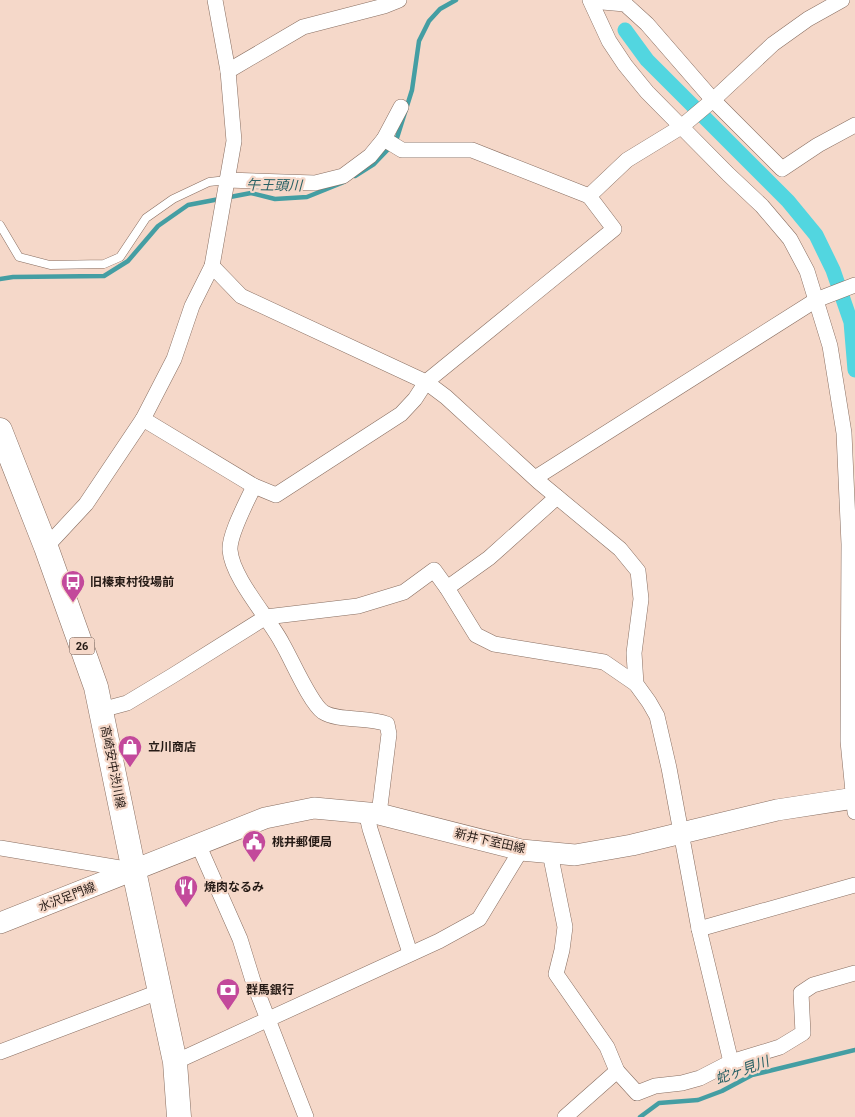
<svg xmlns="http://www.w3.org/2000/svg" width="855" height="1117" font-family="Roboto,'Noto Sans JP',sans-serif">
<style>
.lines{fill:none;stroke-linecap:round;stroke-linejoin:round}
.stream{stroke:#449ea3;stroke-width:4.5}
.canal{stroke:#52d6e0;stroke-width:15}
.lane-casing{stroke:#886e61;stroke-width:9}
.street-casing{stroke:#886e61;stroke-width:16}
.secondary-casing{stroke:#886e61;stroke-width:22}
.primary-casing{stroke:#886e61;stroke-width:25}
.lane{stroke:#fff;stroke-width:8}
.street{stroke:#fff;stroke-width:15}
.secondary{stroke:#fff;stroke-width:21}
.primary{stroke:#fff;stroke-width:24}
.labels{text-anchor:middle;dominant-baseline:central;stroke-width:4.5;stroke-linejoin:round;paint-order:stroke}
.shield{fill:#f5d8c9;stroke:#63534b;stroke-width:1}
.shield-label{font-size:11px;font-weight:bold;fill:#251a15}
.poi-label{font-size:12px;font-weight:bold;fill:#251a15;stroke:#f5d8c9;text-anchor:start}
.street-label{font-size:12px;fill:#251a15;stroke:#f5d8c9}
.water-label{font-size:14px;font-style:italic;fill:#2a6165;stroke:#f5d8c9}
</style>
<rect width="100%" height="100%" fill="#f5d8c9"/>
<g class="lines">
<g class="stream">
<polyline points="355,176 374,164 396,141 412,90 419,41 429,21 440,9 456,0"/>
<polyline points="0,279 13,277 104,276 128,261 158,226 188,205 251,193 275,199 307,197 344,182"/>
<polyline points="640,1117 659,1103 698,1100 722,1091 752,1075 855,1050"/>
</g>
<polyline class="canal" points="625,30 647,60 788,201 816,235 833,270 851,322 855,370"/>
<g class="lane-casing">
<polyline id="lane" points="0,225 19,257 50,265 104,264 120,257 146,218 173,199 209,182 227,180"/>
</g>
<g class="street-casing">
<g id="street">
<polyline points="590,0 609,41 625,65 647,92 728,174 762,206 790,239 807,271 830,346 844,433 849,544 848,741 855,812"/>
<polyline points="591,1 625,4 647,24 713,100 782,169 818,145 855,125"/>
<polyline points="228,71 303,27 384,6 399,0"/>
<polyline points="384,139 402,150 472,150 589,196"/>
<polyline points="227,180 315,183 343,176 370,156 384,139 401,107"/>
<polyline points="212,266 241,296 426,382 446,397 539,482 620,549 638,571 641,599 634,653 636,684 649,702 657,716 669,768 699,929 731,1062"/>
<polyline points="143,419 254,486 276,495 401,414 415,399 426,382 614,229 589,196 627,160 681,127 713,100 773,44 808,19 842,0"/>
<polyline points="535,478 816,300 855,285"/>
<path d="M254,486C247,502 229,534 230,550C232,578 269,618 282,643C291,658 310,703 323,712C339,722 368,716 387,724L389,734L379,814"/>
<polyline points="46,547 86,504 143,419 174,359 192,306 212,266 234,141 228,71 215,0"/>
<polyline points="447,588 489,558 557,497"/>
<polyline points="101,710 127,703 172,676 266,617 358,606 404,592 434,570 447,588 476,635 494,644 604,662 636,684"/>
<polyline points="366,812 370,829 410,953"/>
<polyline points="198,844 240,939 253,981 306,1117"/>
<polyline points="0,848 132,870"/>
<polyline points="550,853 565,927 562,950 556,974 607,1047 617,1071 637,1093 655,1086 682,1083 700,1078 731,1062 780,1047 803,1033 801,993 813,985 855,973"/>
<polyline points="699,929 855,885"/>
<polyline points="0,1052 161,991"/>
<polyline points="175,1062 439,941 479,919 521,850"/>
<polyline points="565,1117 617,1071"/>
</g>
</g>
<g class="secondary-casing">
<polyline id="secondary" points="0,923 265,818 314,808 379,814 521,850 575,855 632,845 777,810 855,798"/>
</g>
<g class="primary-casing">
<polyline id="primary" points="0,430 46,547 96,687 134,871 175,1062 179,1117"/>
</g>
<use href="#lane" class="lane"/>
<use href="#street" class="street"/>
<use href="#secondary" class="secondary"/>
<use href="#primary" class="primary"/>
</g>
<defs>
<g id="bus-pin" transform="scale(1.25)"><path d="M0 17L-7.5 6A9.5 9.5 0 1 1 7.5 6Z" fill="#c3499b" stroke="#f5d8c9"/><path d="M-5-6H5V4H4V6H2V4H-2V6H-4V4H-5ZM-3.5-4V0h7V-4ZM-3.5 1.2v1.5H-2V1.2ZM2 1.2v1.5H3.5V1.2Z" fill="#fff"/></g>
<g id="shop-pin" transform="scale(1.25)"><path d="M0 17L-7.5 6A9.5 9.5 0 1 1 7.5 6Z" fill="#c3499b" stroke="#f5d8c9"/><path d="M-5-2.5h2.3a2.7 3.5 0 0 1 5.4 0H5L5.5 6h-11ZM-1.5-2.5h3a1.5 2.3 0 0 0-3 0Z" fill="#fff"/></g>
<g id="civic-pin" transform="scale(1.25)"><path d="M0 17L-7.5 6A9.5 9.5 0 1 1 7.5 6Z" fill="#c3499b" stroke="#f5d8c9"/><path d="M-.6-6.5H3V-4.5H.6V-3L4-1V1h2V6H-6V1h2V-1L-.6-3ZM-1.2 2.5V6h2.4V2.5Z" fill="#fff"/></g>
<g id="restaurant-pin" transform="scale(1.25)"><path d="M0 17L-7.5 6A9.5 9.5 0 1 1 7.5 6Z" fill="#c3499b" stroke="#f5d8c9"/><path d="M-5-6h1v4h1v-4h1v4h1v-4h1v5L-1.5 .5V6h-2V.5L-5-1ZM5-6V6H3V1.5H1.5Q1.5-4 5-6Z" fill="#fff"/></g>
<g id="bank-pin" transform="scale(1.25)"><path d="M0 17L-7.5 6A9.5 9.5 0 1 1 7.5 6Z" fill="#c3499b" stroke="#f5d8c9"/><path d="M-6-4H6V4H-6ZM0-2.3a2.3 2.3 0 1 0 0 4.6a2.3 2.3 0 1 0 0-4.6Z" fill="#fff"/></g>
</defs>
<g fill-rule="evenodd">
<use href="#bus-pin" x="73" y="582"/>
<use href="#shop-pin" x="130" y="747"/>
<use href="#civic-pin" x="254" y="842"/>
<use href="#restaurant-pin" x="186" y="887"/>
<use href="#bank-pin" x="228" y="990"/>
</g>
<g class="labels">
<rect class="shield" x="69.5" y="637.5" width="25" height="17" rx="4"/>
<g class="shield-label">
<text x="82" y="646">26</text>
</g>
<g class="poi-label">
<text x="90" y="582">旧榛東村役場前</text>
<text x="148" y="747">立川商店</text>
<text x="272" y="842">桃井郵便局</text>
<text x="204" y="887">焼肉なるみ</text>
<text x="246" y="990">群馬銀行</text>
</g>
<g class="street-label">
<text transform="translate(113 767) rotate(79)">高崎安中渋川線</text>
<text transform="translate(490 841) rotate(13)">新井下室田線</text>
<text transform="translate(67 897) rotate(-21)">水沢足門線</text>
</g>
<g class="water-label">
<text transform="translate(274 185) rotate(1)">午王頭川</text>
<text transform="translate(742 1070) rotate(-20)">蛇ヶ見川</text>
</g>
</g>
</svg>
